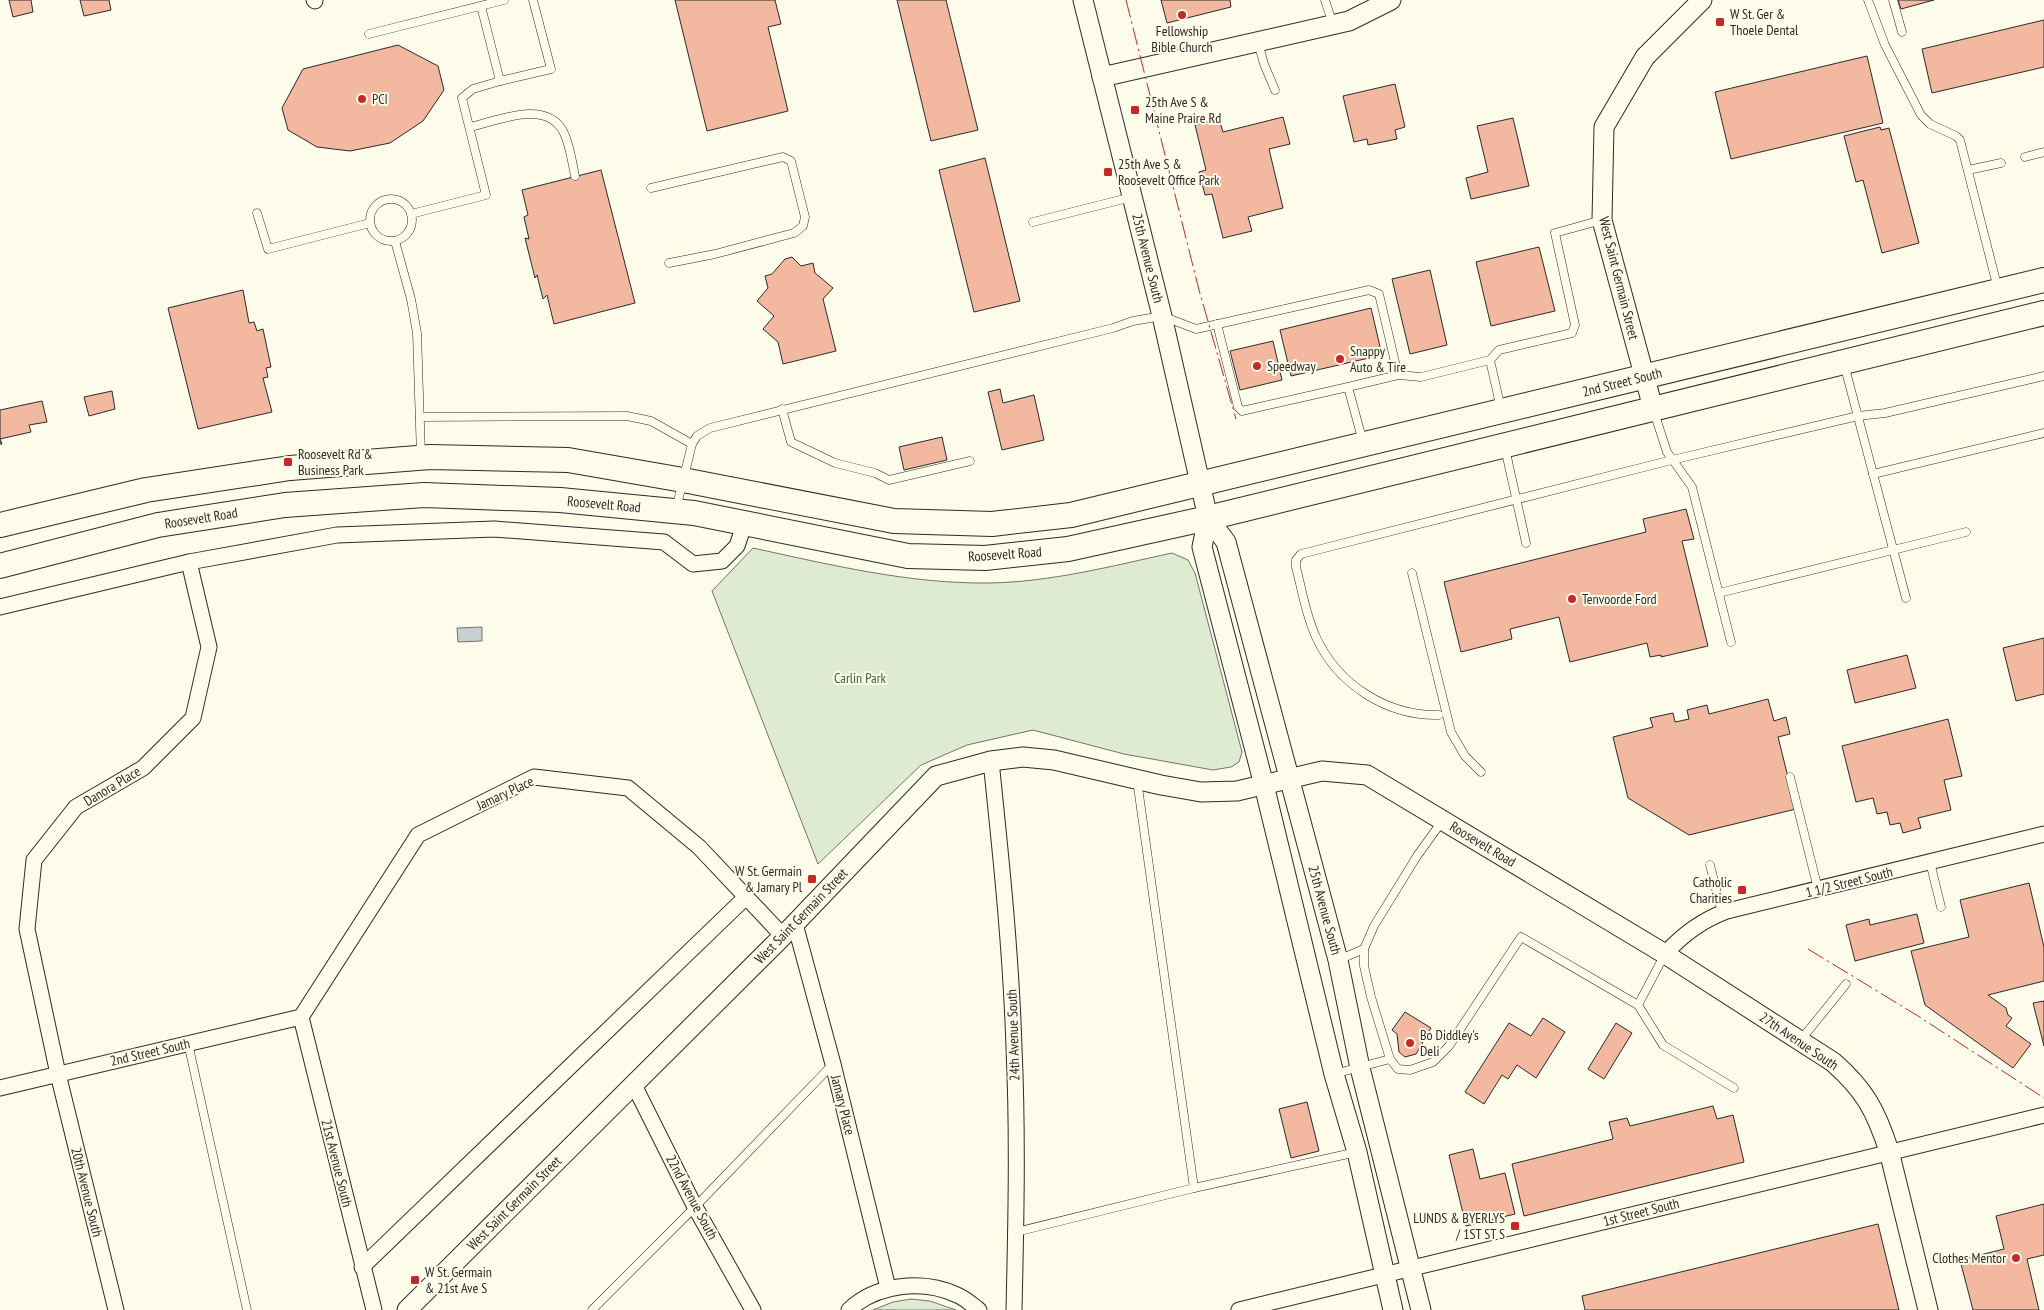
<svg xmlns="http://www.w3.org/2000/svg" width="2044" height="1310" font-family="'PT Sans Narrow',sans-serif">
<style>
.green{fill:#deebd1;stroke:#74746e}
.water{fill:#c7d0d0;stroke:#74746e}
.building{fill:#f2b8a0;stroke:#2b2b2b}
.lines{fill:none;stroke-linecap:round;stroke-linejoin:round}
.service-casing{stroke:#2b2b2b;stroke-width:9}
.minor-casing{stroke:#2b2b2b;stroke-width:17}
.tertiary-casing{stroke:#2b2b2b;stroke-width:21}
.primary-casing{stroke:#2b2b2b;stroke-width:26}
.service{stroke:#fdfbea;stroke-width:8}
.minor{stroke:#fdfbea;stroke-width:15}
.tertiary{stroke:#fdfbea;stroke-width:19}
.primary{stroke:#fdfbea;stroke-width:24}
.power{stroke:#c62828;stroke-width:1;stroke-dasharray:18 4 2.5 4;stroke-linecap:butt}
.poi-dot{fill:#c62828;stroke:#fdfbea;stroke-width:2}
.labels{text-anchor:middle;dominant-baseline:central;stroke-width:4;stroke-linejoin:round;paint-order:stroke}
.poi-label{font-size:14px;fill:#2b2b2b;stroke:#fdfbea;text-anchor:start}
.street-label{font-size:14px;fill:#2b2b2b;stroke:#fdfbea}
.park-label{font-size:14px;fill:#34623c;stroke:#fdfbea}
</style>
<rect width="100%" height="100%" fill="#fdfbea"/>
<g class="green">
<path d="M753,548C831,565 910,584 989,583C1051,582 1112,566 1172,553L1188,560L1195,573L1242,752L1239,762L1231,767L1213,770L1124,754L1033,730L967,745L921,765L818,864L712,591Z"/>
<polygon points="911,1299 930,1301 956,1310 873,1310 893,1302"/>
</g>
<polygon class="water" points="482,627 482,641 458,642 457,628"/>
<g class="building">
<polygon points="9,0 31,0 33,12 13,17"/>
<polygon points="80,0 109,0 111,10 84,16"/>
<polygon points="675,0 775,0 781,24 768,27 788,111 707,131"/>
<polygon points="897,0 946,0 978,130 931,141"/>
<polygon points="1161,0 1230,0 1231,7 1167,23"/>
<polygon points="1898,0 1934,0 1901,9"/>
<polygon points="2044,20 2044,67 1932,93 1922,49"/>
<polygon points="398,45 438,66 444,90 423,121 390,143 350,151 317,147 288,130 282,108 303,69"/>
<polygon points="1867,56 1883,123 1731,159 1715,92"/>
<polygon points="1395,84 1405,127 1395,130 1397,139 1368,145 1367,139 1354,142 1343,96"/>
<polygon points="1283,117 1290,144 1269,149 1283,208 1248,217 1252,231 1223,238 1212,194 1205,195 1199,172 1206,170 1195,125 1219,119 1223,132"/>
<polygon points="1513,118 1529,186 1471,199 1466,178 1488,172 1477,126"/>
<polygon points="1880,127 1881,130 1889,128 1919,243 1882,253 1863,180 1856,182 1844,136"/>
<polygon points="985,158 1020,301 974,312 939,170"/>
<polygon points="601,170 635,303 554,324 547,295 543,299 537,275 535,278 525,238 529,239 524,217 528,215 522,190"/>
<polygon points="1539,247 1555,311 1491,326 1476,262"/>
<polygon points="792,257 801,266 813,263 815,273 833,288 823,299 836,351 783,364 778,342 763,329 774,316 757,301 768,288 765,276 772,274 785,259"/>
<polygon points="1430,270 1447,345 1410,354 1392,279"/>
<polygon points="243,290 249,323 254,322 257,331 263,329 271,367 266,368 268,377 263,378 272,412 198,429 168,308"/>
<polygon points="1371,308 1382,355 1291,376 1280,330"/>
<polygon points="1273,341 1282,380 1240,390 1230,351"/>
<polygon points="1000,389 1003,403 1034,395 1044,440 1002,450 988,392"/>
<polygon points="112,391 115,409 89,416 84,397"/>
<polygon points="42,401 47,422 29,425 31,432 0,439 2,444 0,444 0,410"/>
<polygon points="942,437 947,460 904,470 899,447"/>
<polygon points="1686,509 1694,539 1682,541 1708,646 1661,657 1661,655 1650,657 1647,643 1570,662 1559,617 1510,629 1512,639 1461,652 1444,582 1646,532 1643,519"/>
<polygon points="2044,638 2044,694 2016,701 2003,648"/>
<polygon points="1907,655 1916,688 1855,703 1847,670"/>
<polygon points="1768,699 1774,721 1786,717 1790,734 1778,737 1796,809 1689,835 1628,798 1613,737 1653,727 1650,718 1673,713 1675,722 1689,719 1687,710 1707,705 1709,714"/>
<polygon points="1948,719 1962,776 1944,780 1951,810 1918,818 1921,828 1903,833 1900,823 1890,825 1887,812 1877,814 1873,798 1856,802 1842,746"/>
<polygon points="2029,883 2044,947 2044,981 1988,995 2006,1008 2008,1015 2012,1018 2006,1026 2031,1044 2013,1068 1925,1005 1911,951 1969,937 1960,900"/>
<polygon points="1917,914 1924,943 1855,961 1846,925 1869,919 1870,925"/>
<polygon points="2044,1001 2044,1046 2033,1003"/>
<polygon points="1405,1012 1431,1028 1416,1054 1405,1057 1399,1052 1397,1034 1392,1030"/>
<polygon points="1543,1018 1565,1032 1536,1078 1517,1065 1508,1079 1502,1075 1484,1104 1465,1092 1509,1023 1531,1036"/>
<polygon points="1616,1023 1632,1033 1604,1079 1588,1069"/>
<polygon points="1307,1102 1319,1151 1291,1158 1279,1109"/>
<polygon points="1713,1106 1717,1119 1733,1115 1744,1162 1524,1216 1512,1164 1613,1139 1609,1122 1627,1118 1630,1126"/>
<polygon points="1473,1149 1480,1179 1505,1173 1515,1214 1466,1226 1449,1155"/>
<polygon points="2044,1204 2044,1255 2027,1259 2039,1310 1973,1310 1960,1260 2004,1249 1996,1216"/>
<polygon points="1878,1224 1899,1310 1585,1310 1582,1296"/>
</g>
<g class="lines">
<g class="service-casing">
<g id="service">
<polyline points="1325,0 1333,25"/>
<polyline points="1868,0 1885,45 1921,115 1930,124 1956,136 1960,140 1998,289"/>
<polyline points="1893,0 1902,32"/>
<polyline points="481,6 500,81 551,69 533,0"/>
<polyline points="369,34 504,0"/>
<polyline points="1258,42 1264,64 1275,90"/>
<path d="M470,127C497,121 545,99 563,131C570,144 572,162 575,176"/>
<polyline points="2025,157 2044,152"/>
<polyline points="1968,170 2001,163"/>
<polyline points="651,188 783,157 791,161 805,217 803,226 794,233 715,254 669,263"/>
<circle cx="391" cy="220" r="21"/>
<polyline points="257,213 268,249 370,223"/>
<polyline points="411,214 486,195 462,98 473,89 500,81"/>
<polyline points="1033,222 1132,197"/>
<polyline points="395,241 411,299 417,333 421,456"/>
<polyline points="1217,324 1238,407 1242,411 1348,387"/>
<polyline points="1844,364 1906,598"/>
<polyline points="782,409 791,442 835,463 875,473 889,480 970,461"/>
<polyline points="1501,409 1490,360 1499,350 1572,333 1575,325 1555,233 1602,220"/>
<polyline points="1654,412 1667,452 1692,487 1731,642"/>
<polyline points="420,417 627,416 651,421 692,444"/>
<polyline points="1363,442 1348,387 1398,375 1421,377 1490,360"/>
<polyline points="1505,448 1526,543"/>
<polyline points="1873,474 2044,433"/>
<polyline points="676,509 692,444 697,436 710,428 1113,328 1133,321 1162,316 1196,329 1369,290 1379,294 1398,375"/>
<polyline points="1412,573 1451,732 1465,756 1481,772"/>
<polyline points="1719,593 1966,532"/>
<path d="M1439,715C1387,716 1338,685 1316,637C1306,616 1302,590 1296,567V560L1301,554L1672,460L1858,416L1885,413L2044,376"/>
<polyline points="1790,777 1818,889"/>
<polyline points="1137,780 1194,1188"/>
<polyline points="1443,820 1417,856 1374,926 1364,949 1364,966 1371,997 1390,1059 1398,1069 1410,1070 1433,1062 1449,1046 1521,937 1638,1005 1665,954"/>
<polyline points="1930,862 1941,907"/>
<polyline points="1710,865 1722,913"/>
<polyline points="1338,960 1364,949"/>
<polyline points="1638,1005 1663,1045 1734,1088"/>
<polyline points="1800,1041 1846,984"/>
<polyline points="188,1043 247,1310"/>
<polyline points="1334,1074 1390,1059"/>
<polyline points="1016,1232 1194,1188 1357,1152"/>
<polyline points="592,1310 695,1207 833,1064"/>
</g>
</g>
<g class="minor-casing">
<g id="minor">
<polyline points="314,0 315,1"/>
<polyline points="0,607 189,562 337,535 494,529 664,542 693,564 722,561 737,546 745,522"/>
<path d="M991,761C1001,857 1011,952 1014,1048C1018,1136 1016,1223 1014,1310"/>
<polyline points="795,924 833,1064 888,1288"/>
<path d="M1665,954C1683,934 1702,920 1727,911L2044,834"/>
<polyline points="301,1017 418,835 534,777 628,788 699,847 783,936"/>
<polyline points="301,1017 374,1310"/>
<polyline points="633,1083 695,1207 753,1310"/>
<polyline points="0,1088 301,1017"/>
<polyline points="362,1267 746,897"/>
<polyline points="116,1310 58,1074 27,929 34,860 76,807 143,768 193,718 209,647 189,562"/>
<path d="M849,1310C876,1284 923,1279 957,1295C965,1298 972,1305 979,1310"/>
<polyline points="1239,1310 2044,1115"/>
</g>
</g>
<g class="tertiary-casing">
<g id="tertiary">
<polyline points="1083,0 1162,316 1208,518 1226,542 1338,960 1360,1068 1421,1310"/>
<polyline points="1102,77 1349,21 1391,0"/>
<polyline points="1653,408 1602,220 1604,127 1645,57 1702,0"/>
<polyline points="1208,518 1202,547 1264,785 1334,1074 1357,1152 1393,1310"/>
<path d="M407,1310L783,936L936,776L991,761L1023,757L1054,760L1161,785L1201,792L1237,791L1322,771L1367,775L1665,954L1833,1062C1865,1090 1876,1111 1889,1151L1928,1310"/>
</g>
</g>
<g class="primary-casing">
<g id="primary">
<polyline points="0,525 146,490 290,468 430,457 568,460 683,480 894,521 992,524 1071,515 2044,280"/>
<polyline points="0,566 158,525 285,505 424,495 560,500 694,513 908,556 985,558 1068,549 1208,518 2044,313"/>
</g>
</g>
<use href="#service" class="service"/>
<use href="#minor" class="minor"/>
<use href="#tertiary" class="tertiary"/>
<use href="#primary" class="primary"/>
<g class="power">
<polyline points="1126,0 1199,290 1236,419"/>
<polyline points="1808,949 1918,1016 2044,1098"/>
</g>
</g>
<g class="poi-dot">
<circle cx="1182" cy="15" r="5"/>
<rect x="1715" y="17" width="10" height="10" rx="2.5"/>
<circle cx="362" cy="99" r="5"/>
<rect x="1130" y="105" width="10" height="10" rx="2.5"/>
<rect x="1103" y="167" width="10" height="10" rx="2.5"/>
<circle cx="1340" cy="359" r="5"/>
<circle cx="1257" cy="366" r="5"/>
<rect x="283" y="457" width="10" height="10" rx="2.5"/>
<circle cx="1572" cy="599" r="5"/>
<rect x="807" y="874" width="10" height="10" rx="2.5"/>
<rect x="1737" y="885" width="10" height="10" rx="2.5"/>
<circle cx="1410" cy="1043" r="5"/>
<rect x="1510" y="1221" width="10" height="10" rx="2.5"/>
<circle cx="2016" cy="1258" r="5"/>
<rect x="410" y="1275" width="10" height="10" rx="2.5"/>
</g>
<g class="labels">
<g class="poi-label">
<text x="1730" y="14">W St. Ger &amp;<tspan x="1730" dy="16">Thoele Dental</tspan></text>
<text x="1182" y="31" text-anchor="middle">Fellowship<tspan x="1182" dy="16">Bible Church</tspan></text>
<text x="372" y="99">PCI</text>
<text x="1145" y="102">25th Ave S &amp;<tspan x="1145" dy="16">Maine Praire Rd</tspan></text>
<text x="1118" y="164">25th Ave S &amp;<tspan x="1118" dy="16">Roosevelt Office Park</tspan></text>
<text x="1350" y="351">Snappy<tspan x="1350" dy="16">Auto &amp; Tire</tspan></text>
<text x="1267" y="366">Speedway</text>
<text x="298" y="454">Roosevelt Rd &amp;<tspan x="298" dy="16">Business Park</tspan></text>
<text x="1582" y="599">Tenvoorde Ford</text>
<text x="802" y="871" text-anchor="end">W St. Germain<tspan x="802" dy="16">&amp; Jamary Pl</tspan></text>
<text x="1732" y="882" text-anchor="end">Catholic<tspan x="1732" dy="16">Charities</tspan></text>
<text x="1420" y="1035">Bo Diddley's<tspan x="1420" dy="16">Deli</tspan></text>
<text x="1505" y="1218" text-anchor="end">LUNDS &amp; BYERLYS<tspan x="1505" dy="16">/ 1ST ST S</tspan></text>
<text x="2006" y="1258" text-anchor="end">Clothes Mentor</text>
<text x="425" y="1272">W St. Germain<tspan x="425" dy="16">&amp; 21st Ave S</tspan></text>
</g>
<g class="street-label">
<text transform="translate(1148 258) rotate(76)">25th Avenue South</text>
<text transform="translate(1619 278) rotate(76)">West Saint Germain Street</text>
<text transform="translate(1622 382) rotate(-14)">2nd Street South</text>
<text transform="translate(604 504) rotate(5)">Roosevelt Road</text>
<text transform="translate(201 518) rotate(-9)">Roosevelt Road</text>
<text transform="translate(1005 554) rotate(-4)">Roosevelt Road</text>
<text transform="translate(112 786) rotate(-31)">Danora Place</text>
<text transform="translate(505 793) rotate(-25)">Jamary Place</text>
<text transform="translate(1483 844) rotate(31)">Roosevelt Road</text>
<text transform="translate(1849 882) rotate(-14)">1 1/2 Street South</text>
<text transform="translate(1325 910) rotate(75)">25th Avenue South</text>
<text transform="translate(801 916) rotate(-46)">West Saint Germain Street</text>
<text transform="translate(1013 1035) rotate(-92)">24th Avenue South</text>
<text transform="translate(1799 1041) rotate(34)">27th Avenue South</text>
<text transform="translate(150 1052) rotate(-13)">2nd Street South</text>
<text transform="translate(843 1105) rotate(76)">Jamary Place</text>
<text transform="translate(337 1163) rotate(76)">21st Avenue South</text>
<text transform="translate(87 1192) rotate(76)">20th Avenue South</text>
<text transform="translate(692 1197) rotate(62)">22nd Avenue South</text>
<text transform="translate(514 1203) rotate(-45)">West Saint Germain Street</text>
<text transform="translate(1641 1212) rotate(-14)">1st Street South</text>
</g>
<g class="park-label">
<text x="860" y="678">Carlin Park</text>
</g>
</g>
</svg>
